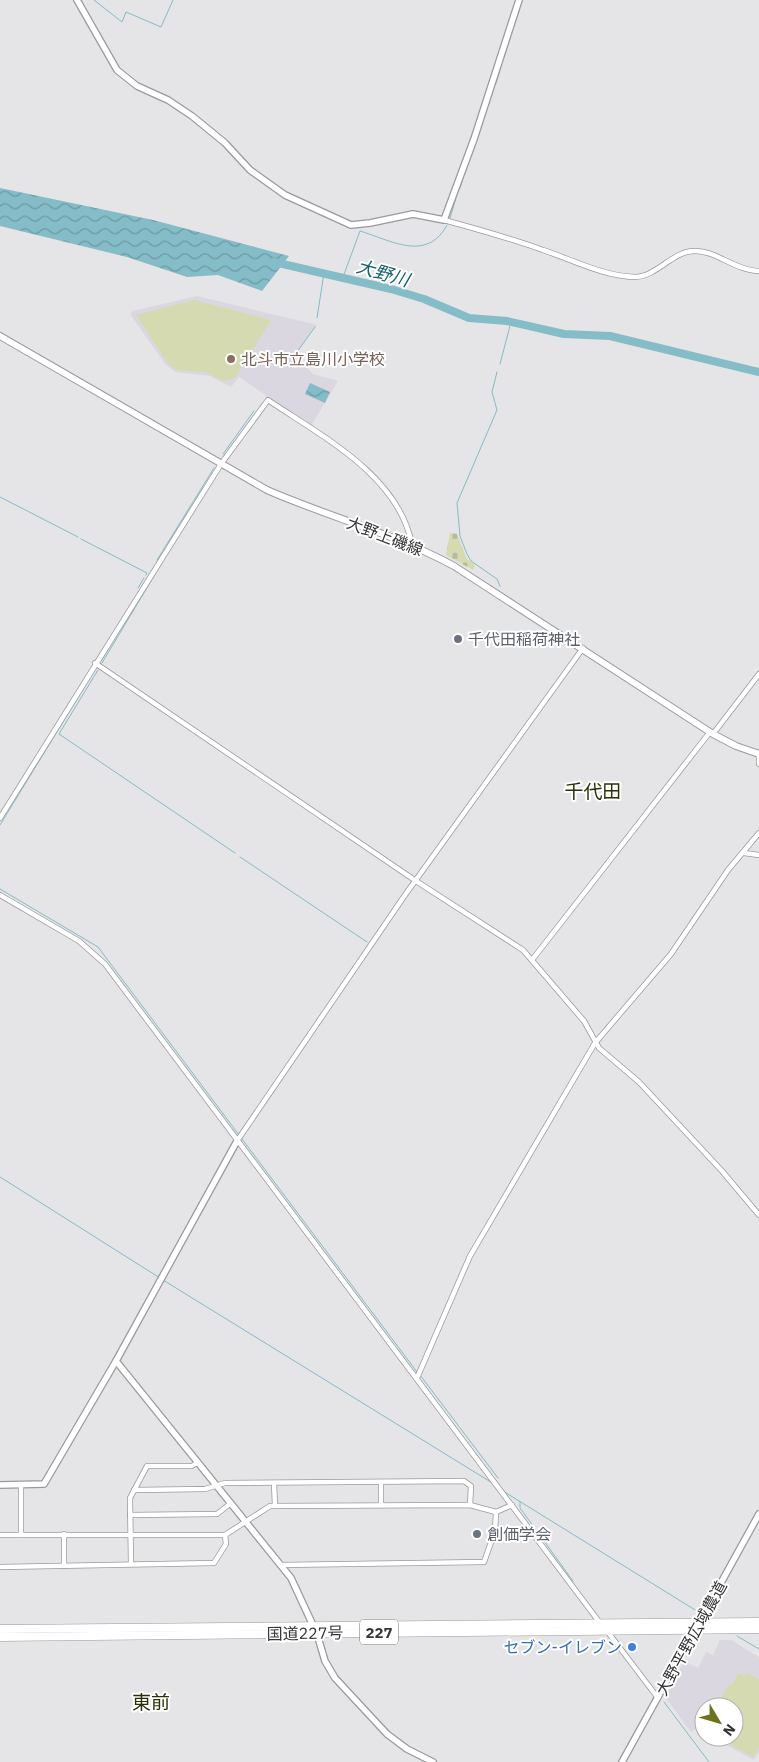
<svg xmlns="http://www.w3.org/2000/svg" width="759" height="1762" font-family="'IBM Plex Sans','Noto Sans JP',sans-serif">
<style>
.built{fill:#dbd7e1}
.cemetery{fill:url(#cemetery-stones)}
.park{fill:#d5dab0}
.water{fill:url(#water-waves)}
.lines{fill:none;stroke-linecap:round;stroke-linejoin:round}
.stream{stroke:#84bcc7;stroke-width:1}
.river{stroke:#84bcc7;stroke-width:8}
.minor-casing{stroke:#9a999c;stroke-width:6}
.tertiary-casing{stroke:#9a999c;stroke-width:8}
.secondary-casing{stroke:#9a999c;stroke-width:8}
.trunk-casing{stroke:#9a999c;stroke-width:9}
.minor{stroke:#fff;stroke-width:4.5}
.tertiary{stroke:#fff;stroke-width:5.5}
.secondary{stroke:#fff;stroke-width:6}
.trunk{stroke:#fff;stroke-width:8}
.education-dot{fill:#8d6e63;stroke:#fff;stroke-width:2}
.worship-dot{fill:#6b7280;stroke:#fff;stroke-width:2}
.shop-dot{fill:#3f7fe0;stroke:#fff;stroke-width:2}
.labels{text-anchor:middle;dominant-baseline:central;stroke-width:4;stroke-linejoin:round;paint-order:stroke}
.shield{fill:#fff;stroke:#727172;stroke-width:1}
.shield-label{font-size:15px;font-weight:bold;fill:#353436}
.education-label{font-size:16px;fill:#785e54;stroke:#fff;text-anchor:start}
.street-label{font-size:16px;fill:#353436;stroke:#fff}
.worship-label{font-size:16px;fill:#5b616d;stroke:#fff;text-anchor:start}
.shop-label{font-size:16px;fill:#366cbe;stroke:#fff;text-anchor:end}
.water-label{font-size:18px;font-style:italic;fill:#15616d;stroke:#fff}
.quarter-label{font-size:19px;fill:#2c3007;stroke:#fff}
</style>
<defs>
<pattern id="cemetery-stones" width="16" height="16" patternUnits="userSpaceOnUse" patternTransform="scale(1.25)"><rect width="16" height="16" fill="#d5dab0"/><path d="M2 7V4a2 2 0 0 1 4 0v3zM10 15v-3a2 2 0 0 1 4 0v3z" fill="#b7bc98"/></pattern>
<pattern id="water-waves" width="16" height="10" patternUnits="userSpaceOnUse" patternTransform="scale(1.25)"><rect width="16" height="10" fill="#84bcc7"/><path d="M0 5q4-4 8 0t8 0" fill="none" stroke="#6d9aa2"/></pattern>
</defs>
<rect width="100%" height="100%" fill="#e5e4e7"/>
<g class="built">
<polygon points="197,296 317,325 295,354 313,374 338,381 311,426 239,377 231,387 210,376 176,372 166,365 130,314 133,311"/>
<polygon points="720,1640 731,1640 759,1657 759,1752 754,1760 711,1737 734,1737 734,1707 704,1707 704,1733 696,1729 691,1732 665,1697 684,1661 698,1668 706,1652 713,1655"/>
</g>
<polygon class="cemetery" points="450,533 457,534 467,559 475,565 473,570 446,555"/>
<g class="park">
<polygon points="194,300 271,320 235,378 223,381 206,372 176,370 167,362 136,315"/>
<polygon points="739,1673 744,1676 746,1673 759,1679 759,1746 753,1757 716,1737 734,1737 734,1707 716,1707 729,1684 732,1685"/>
</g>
<g class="water">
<polygon points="0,188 153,220 289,256 262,291 218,275 187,277 127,257 0,226"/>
<polygon points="310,383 330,392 325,403 305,394"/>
</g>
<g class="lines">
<g class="stream">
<polyline points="94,0 122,22 126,12 161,27 173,0"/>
<polyline points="513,28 519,11"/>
<polyline points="504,57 510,38"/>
<polyline points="496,83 501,67"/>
<polyline points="484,116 493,91"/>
<polyline points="465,173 473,150"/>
<polyline points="459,190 462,182"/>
<polyline points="450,218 456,198"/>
<path d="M343,277L360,231C390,240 427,263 447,225"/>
<polyline points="317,318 324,273"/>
<polyline points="297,352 315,327"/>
<polyline points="500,364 511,322"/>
<polyline points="497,372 492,392 497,410 457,503 460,536 467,554 471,561 497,579 500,586"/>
<polyline points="223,454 254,411"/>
<polyline points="0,497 78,537"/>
<polyline points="81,539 147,573 146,575"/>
<polyline points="157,560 214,468"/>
<polyline points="138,588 144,578"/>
<polyline points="101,661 141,595"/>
<polyline points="102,663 160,566"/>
<polyline points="98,670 59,734 235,853"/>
<polyline points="0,825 96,668"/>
<polyline points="240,857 367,942"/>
<polyline points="0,889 98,947 239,1135"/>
<polyline points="242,1139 417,1372"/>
<polyline points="0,1177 160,1278"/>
<polyline points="163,1280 494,1484"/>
<polyline points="420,1375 498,1478"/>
<polyline points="503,1491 700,1613"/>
<polyline points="520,1502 520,1508 573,1581"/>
<polyline points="737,1636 759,1649"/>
<polyline points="664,1702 709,1762"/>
</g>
<polyline class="river" points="274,262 391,289 424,299 469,318 507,321 564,334 610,336 759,372"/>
<g class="minor-casing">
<g id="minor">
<path d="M444,220C477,229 510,238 543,250C573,260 603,276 635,277C656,277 673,251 694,251C715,250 736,271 759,271"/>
<polyline points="95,663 416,881 523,950 584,1021 599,1048 639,1082 722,1171 759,1215"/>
<polyline points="713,734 759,674"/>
<polyline points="759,755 759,764"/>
<path d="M0,818L221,464L268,400C321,436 399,475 412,545"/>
<polyline points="744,853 759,855"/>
<polyline points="0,895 79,941 105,964 600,1623"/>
<polyline points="532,960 710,732"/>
<polyline points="237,1141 405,895 583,648"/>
<polyline points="417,1378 470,1256 595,1043 671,954 728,870 759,833"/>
<polyline points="381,1482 381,1505"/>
<polyline points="274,1483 275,1506"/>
<polyline points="134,1490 205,1489 225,1483 464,1481 471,1486 470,1505"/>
<polyline points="130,1515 217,1514 231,1503"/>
<polyline points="64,1534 64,1566"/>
<polyline points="0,1535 225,1535 270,1506 470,1505 496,1512"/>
<polyline points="21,1535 21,1485"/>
<polyline points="131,1564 130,1498 147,1466 192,1466 198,1462"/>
<polyline points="281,1565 484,1562 495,1531 496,1512 512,1505"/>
<polyline points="0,1567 214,1563 226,1544 225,1535"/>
<polyline points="607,1631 658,1698"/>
</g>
</g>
<g class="tertiary-casing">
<g id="tertiary">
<polyline points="77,0 117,70 137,86 168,100 192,116 225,143 250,170 285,195 351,225 370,223 413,214 444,220 474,139 519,0"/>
<polyline points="237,1141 116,1361 291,1578 317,1634 325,1661 335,1678 387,1734 407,1749 433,1762"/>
<polyline points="0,1485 44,1484 116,1361"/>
<polyline points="622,1762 759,1514"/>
</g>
</g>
<g class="secondary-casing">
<path id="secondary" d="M0,336L267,490C329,517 395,534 454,566L713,734L736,746L759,754"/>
</g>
<g class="trunk-casing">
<g id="trunk">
<polyline points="0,1629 759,1622"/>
<polyline points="0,1637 759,1629"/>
</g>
</g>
<use href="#minor" class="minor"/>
<use href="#tertiary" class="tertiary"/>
<use href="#secondary" class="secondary"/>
<use href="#trunk" class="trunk"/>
</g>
<circle class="education-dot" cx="231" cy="359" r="5"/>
<g class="worship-dot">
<circle cx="458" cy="639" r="5"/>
<circle cx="477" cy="1534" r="5"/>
</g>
<circle class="shop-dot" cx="632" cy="1647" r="5"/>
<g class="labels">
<rect class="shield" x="360" y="1619.5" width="38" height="25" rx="4"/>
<g class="shield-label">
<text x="379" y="1632">227</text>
</g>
<g class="education-label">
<text x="241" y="359">北斗市立島川小学校</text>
</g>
<g class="street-label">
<text transform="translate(385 536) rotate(21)">大野上磯線</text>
<text transform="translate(305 1633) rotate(-1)">国道227号</text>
<text transform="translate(691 1638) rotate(-61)">大野平野広域農道</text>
</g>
<g class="worship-label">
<text x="468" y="639">千代田稲荷神社</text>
<text x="487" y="1534">創価学会</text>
</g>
<g class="shop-label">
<text x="622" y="1647">セブン-イレブン</text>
</g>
<g class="water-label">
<text transform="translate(383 273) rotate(16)">大野川</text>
</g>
<g class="quarter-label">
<text x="593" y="791">千代田</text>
<text x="151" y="1702">東前</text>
</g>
</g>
<g transform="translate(719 1722) rotate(128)"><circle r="24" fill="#ffffff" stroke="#aeaeaf"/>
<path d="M0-4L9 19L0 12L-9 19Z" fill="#6b731c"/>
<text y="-8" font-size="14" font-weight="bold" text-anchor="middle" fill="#353436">N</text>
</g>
</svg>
